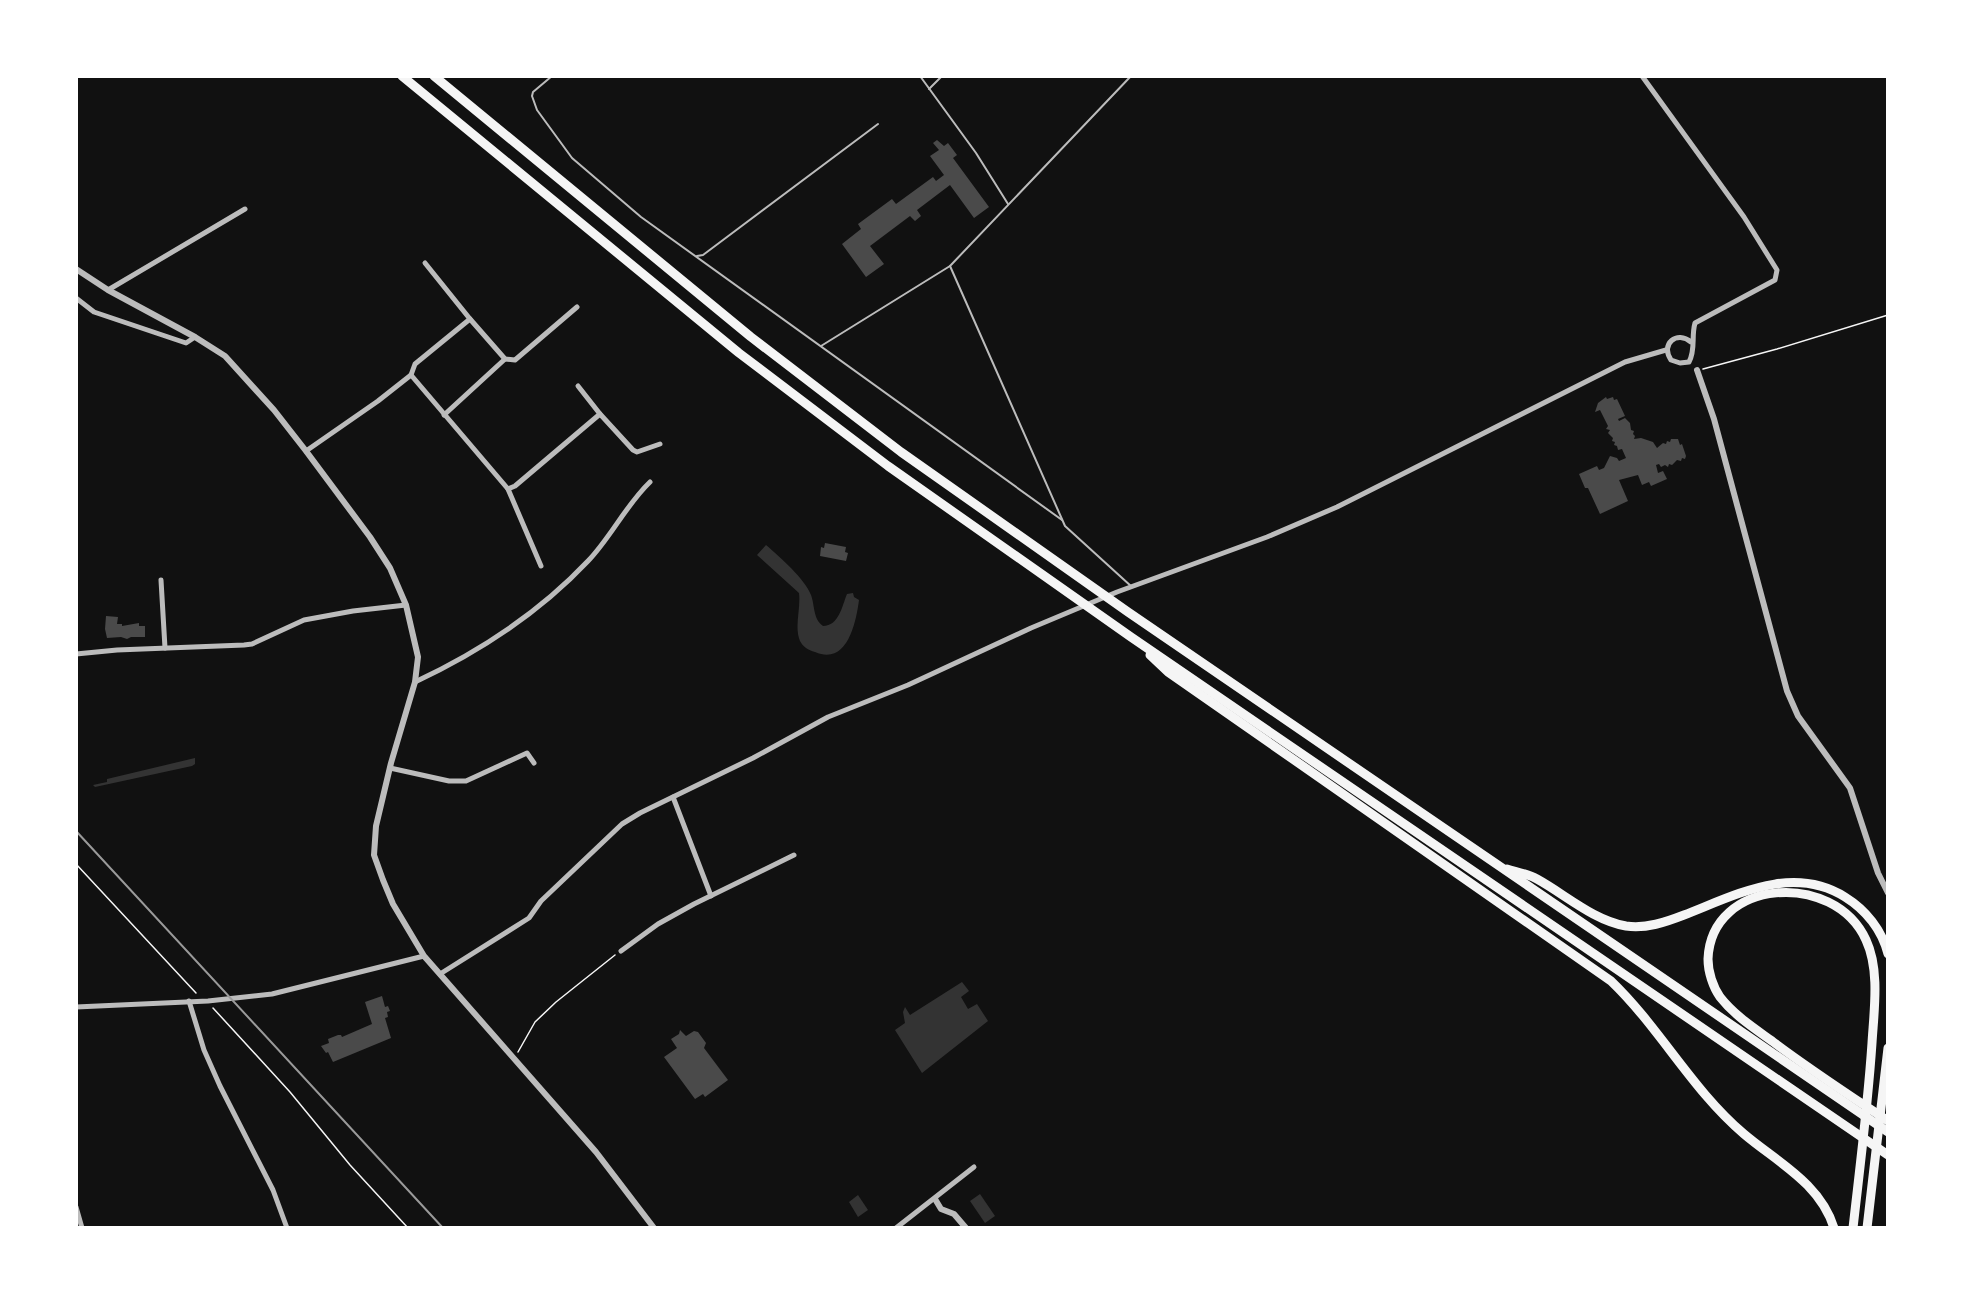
<svg xmlns="http://www.w3.org/2000/svg" width="1964" height="1304" font-family="Roboto,sans-serif">
<style>
.water{fill:#333}
.building{fill:#4a4a4a}
.lines{fill:none;stroke-linecap:round;stroke-linejoin:round}
.path{stroke:#f5f5f5;stroke-width:1.5}
.service{stroke:#bcbcbc;stroke-width:2}
.minor{stroke:#bcbcbc;stroke-width:5}
.tertiary{stroke:#bcbcbc;stroke-width:6}
.motorway{stroke:#f5f5f5;stroke-width:9}
.rail{stroke:#9a9a9a;stroke-width:2}
</style>
<rect width="100%" height="100%" fill="#111"/>
<g class="water">
<path d="M766,545C780,557 805,579 811,595C815,606 813,619 823,626C839,626 842,606 847,594L853,593L854,597L859,600C856,623 847,666 815,652C808,650 803,647 800,641C794,627 801,608 799,593L757,555Z"/>
<polygon points="195,758 195,764 192,766 95,787 93,785 107,782 107,779"/>
<polygon points="962,982 969,991 961,997 968,1009 977,1004 988,1021 922,1073 895,1030 905,1023 903,1012 905,1007 910,1015"/>
<polygon points="980,1194 995,1216 985,1223 970,1201"/>
<polygon points="858,1195 868,1210 858,1217 849,1202"/>
</g>
<g class="building">
<polygon points="937,140 944,146 948,143 957,155 953,158 989,207 974,218 950,185 917,210 921,216 915,221 910,216 870,246 884,264 866,277 842,244 861,229 858,224 892,199 896,204 933,177 936,181 944,175 930,156 939,150 933,143"/>
<polygon points="1606,397 1607,399 1613,397 1614,400 1617,399 1625,416 1618,419 1619,421 1625,418 1630,423 1631,430 1634,431 1633,434 1635,436 1634,439 1641,438 1653,442 1657,448 1663,443 1666,444 1667,441 1670,442 1671,439 1678,439 1680,445 1682,444 1686,456 1685,459 1682,458 1681,461 1677,460 1672,465 1669,464 1668,467 1665,465 1661,467 1659,464 1656,465 1658,473 1663,471 1667,479 1651,486 1649,482 1642,485 1638,475 1619,480 1628,501 1600,514 1588,488 1585,488 1579,474 1597,466 1599,470 1604,468 1610,456 1617,458 1619,461 1626,458 1622,449 1618,450 1617,446 1614,445 1615,442 1612,441 1613,438 1608,433 1610,430 1606,429 1608,426 1600,410 1595,412 1598,403"/>
<polygon points="825,543 846,547 845,552 848,553 846,561 820,556 821,547 824,548"/>
<polygon points="106,616 118,617 117,624 122,624 122,626 139,623 139,626 145,626 145,637 131,637 127,639 121,637 107,638 105,629"/>
<polygon points="382,996 385,1007 388,1006 390,1011 387,1012 388,1017 385,1018 391,1038 333,1062 328,1052 326,1053 321,1046 329,1043 328,1039 338,1035 341,1035 342,1037 372,1024 365,1002"/>
<polygon points="680,1030 686,1036 694,1031 698,1032 706,1043 704,1048 728,1080 705,1097 703,1094 695,1099 664,1057 677,1048 671,1039 679,1034"/>
</g>
<g class="lines">
<g class="path">
<polyline points="1703,369 1777,349 1888,315"/>
<polyline points="76,864 196,993"/>
<polyline points="213,1008 290,1092 350,1165 408,1228"/>
<polyline points="518,1052 535,1022 556,1002 615,955"/>
</g>
<g class="service">
<polyline points="552,76 533,92 532,96 537,110 572,158 641,217 1062,520"/>
<polyline points="920,76 976,153 1008,204"/>
<polyline points="929,89 942,76"/>
<polyline points="697,256 703,255 878,124"/>
<polyline points="950,266 1065,526 1132,587"/>
<polyline points="821,346 950,266 1131,76"/>
</g>
<g class="minor">
<path d="M1642,76L1744,217L1777,270L1775,280L1695,323C1691,337 1696,349 1689,362L1680,363L1671,360C1660,344 1677,330 1691,342"/>
<polyline points="425,263 470,319"/>
<polyline points="108,290 245,209"/>
<polyline points="76,298 94,312 186,343 195,337"/>
<polyline points="411,375 508,489 541,566"/>
<polyline points="578,386 600,414"/>
<polyline points="444,415 505,359"/>
<polyline points="306,451 378,401 411,375 415,364 470,319 505,359 515,360 577,307"/>
<polyline points="508,489 515,486 600,414 633,450 637,452 660,444"/>
<polyline points="161,580 165,648"/>
<polyline points="76,654 117,650 244,645 252,644 304,620 353,611 406,605"/>
<path d="M415,682C479,652 539,613 588,561C611,537 626,505 650,482"/>
<polyline points="390,768 449,781 466,781 527,753 534,763"/>
<polyline points="673,797 711,896"/>
<polyline points="621,951 658,924 694,904 794,855"/>
<polyline points="440,974 529,918 541,901 622,824 640,813 753,758 828,717 908,685 1031,628 1117,592 1267,537 1337,507 1625,362 1666,350"/>
<polyline points="189,1001 204,1050 220,1086 273,1190 287,1228"/>
<polyline points="76,1007 208,1001 272,994 424,956"/>
<polyline points="76,1207 82,1228"/>
<polyline points="896,1228 974,1167"/>
</g>
<g class="tertiary">
<polyline points="76,269 108,290 195,337 225,356 274,410 306,451 370,537 390,568 406,605 418,657 415,682 391,763 376,826 374,855 383,880 393,904 424,956 596,1152 654,1228"/>
<polyline points="1697,370 1714,419 1787,691 1798,716 1850,788 1878,873 1888,893"/>
<polyline points="935,1199 941,1209 954,1214 966,1228"/>
</g>
<g class="motorway">
<polyline points="402,76 739,353 888,466 1131,637 1888,1155"/>
<polyline points="434,76 751,337 901,452 1128,612 1888,1132"/>
<path d="M1150,655L1168,672L1611,981C1660,1028 1692,1090 1744,1134C1777,1162 1820,1183 1834,1228"/>
<path d="M1507,869C1517,872 1528,874 1537,879C1566,895 1593,920 1626,926C1646,929 1666,922 1684,915C1736,895 1792,864 1845,897C1866,910 1882,930 1888,954"/>
<path d="M1853,1228C1860,1166 1868,1104 1872,1043C1874,1010 1880,970 1866,940C1834,870 1711,878 1708,959C1708,972 1713,987 1720,997C1734,1015 1754,1028 1772,1041C1809,1069 1849,1095 1888,1121"/>
<polyline points="1867,1228 1888,1048"/>
</g>
<polyline class="rail" points="76,831 443,1228"/>
</g>
<rect width="1964" height="1304" fill="none" stroke="#ffffff" stroke-width="156"/>
</svg>
